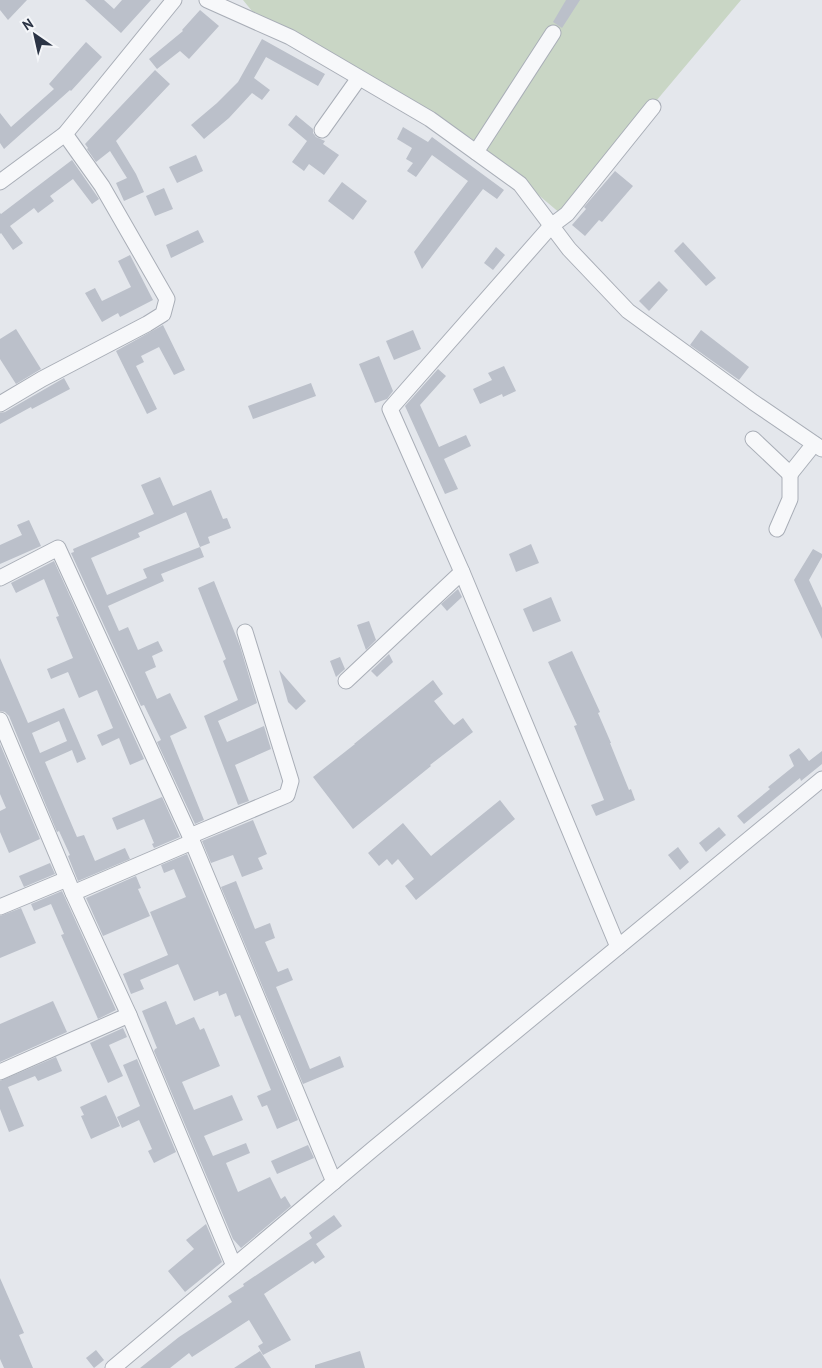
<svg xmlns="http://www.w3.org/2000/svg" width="822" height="1368" font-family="'PT Sans',sans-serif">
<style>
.green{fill:#c9d6c5}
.building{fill:#bbc0ca;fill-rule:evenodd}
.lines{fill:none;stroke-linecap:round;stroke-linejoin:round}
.minor-casing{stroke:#a9aeb7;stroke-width:17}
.minor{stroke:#f7f8fa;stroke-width:15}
</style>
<rect width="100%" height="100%" fill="#e4e7ec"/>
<polygon class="green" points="243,0 741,0 561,214 471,138 252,11"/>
<g class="building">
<polygon points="0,0 27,0 8,20 0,10"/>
<polygon points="85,0 104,0 114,9 122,0 151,0 121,33"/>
<polygon points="566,0 580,0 562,28 553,22"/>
<polygon points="200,10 219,26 189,59 180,51 157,69 149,59 183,31 182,30"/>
<polygon points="262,39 325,74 318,86 266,57 254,78 270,90 262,100 252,93 229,118 204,139 191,125 217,103 238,82"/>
<polygon points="86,42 102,57 71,91 70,90 4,149 0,143 0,113 11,127 54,89 49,84"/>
<polygon points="155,70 170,84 116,141 136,174 144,192 124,201 116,183 127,178 110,151 96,162 87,149 88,148 85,144"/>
<polygon points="296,115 313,129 313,133 316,137 325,141 323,144 339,155 324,175 309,164 304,171 292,162 307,141 288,125"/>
<polygon points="403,127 428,142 432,137 504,190 497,199 483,189 422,269 414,252 468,181 432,155 416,177 407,171 413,163 406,159 412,148 397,139"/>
<polygon points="196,155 203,171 177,183 169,167"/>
<polygon points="72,160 99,199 92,204 73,179 50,196 54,201 38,213 34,208 10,226 23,243 13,250 1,233 0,234 0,213 1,214"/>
<polygon points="615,171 633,186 602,222 599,220 585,236 572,225 586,209 584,207"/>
<polygon points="342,182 367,201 353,220 328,201"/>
<polygon points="164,188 173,209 155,216 146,196"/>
<polygon points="198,230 204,242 171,258 166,245"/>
<polygon points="683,242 716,278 706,286 674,251"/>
<polygon points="496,247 505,255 493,270 484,263"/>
<polygon points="130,255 153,300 120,317 118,313 102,322 85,293 95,288 102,301 131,287 118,261"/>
<polygon points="659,281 668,290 649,311 639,301"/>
<polygon points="163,325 185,370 174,375 159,347 141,356 144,362 136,366 157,409 147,414 116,351"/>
<polygon points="16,329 41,369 16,384 0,359 0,339"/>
<polygon points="413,330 421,349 394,360 386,341"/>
<polygon points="701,330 749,367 739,380 690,345"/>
<polygon points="379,356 393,391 387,399 375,403 359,364"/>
<polygon points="504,366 516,391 503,397 502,394 480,404 473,389 492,380 488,373"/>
<polygon points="438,369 446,376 420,405 439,447 466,435 471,446 444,459 458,489 445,494 405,406"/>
<polygon points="64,378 70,389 32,409 31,407 0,424 0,413 5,412"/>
<polygon points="311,383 316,396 253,419 248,406"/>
<path d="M160,477L173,506L211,490L223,519L227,518L231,528L208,537L210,543L200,547L204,557L161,574L164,581L108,606L119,631L128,627L138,650L158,641L163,651L152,656L156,667L145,672L157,699L170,693L187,728L170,736L204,820L195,824L157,742L161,740L144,705L141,706L71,553L74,552L73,549L154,514L141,485ZM186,512L200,547L143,569L147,578L107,595L91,558L140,537L138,533Z"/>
<polygon points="29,520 41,546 0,564 0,545 22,535 17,525"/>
<polygon points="531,544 539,563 516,572 509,554"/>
<polygon points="813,549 822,554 822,557 809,580 822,608 822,639 794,580"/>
<polygon points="54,561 144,759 130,765 119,738 102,746 97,735 113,728 97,690 79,698 68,672 51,679 47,669 73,658 56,617 59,616 44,579 16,593 11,583"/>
<polygon points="214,581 240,646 257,703 218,721 227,742 264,726 271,749 235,765 249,801 238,805 204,716 238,700 223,661 226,659 198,588"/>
<polygon points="458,589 462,597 447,611 441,604"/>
<polygon points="551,597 561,621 533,632 523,609"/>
<polygon points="369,621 376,640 366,650 357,625"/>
<polygon points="572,651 600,712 598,713 611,743 610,743 629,790 631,789 635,800 596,816 591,805 604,800 574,726 577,725 548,662"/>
<polygon points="389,654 393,662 377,677 371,671"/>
<polygon points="340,657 345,669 336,677 330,661"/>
<path d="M0,658L28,723L64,708L86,759L77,763L72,750L45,762L77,837L84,835L95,861L125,848L130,859L78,881L68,856L70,855L59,831L57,832L9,716L5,712L0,711ZM59,721L67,741L40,753L32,733Z"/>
<polygon points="279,670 306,701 296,710 288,702"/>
<polygon points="433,680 443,694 434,701 449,720 454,725 463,718 473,732 430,765 431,766 410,783 353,829 313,777 355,744 354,744"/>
<polygon points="0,744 40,839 9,853 0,832 0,811 6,808 0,794"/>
<polygon points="799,748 809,761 822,751 822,764 801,781 800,778 744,824 737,816 770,789 768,787 794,766 789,755"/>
<polygon points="162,797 180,837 154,848 152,844 154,843 144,819 117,830 112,818"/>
<polygon points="500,800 515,819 416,900 405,886 414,879 398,859 392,865 387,859 379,866 368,853 403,823 431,856"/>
<polygon points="253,820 267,854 258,858 263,869 242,877 233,855 211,863 202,841"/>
<polygon points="719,827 726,835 706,852 699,843"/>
<polygon points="678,847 689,862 680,870 668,855"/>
<polygon points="187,854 298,1120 277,1129 267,1105 262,1107 257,1096 271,1090 240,1015 235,1017 226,993 219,996 218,991 194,1001 178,964 140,980 144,989 131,994 123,974 168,955 150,912 186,897 174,869 164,873 161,865"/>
<polygon points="50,863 55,874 24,887 19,876"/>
<polygon points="136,876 141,888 138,889 150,916 103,936 86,898"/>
<polygon points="236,881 255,929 270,923 275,938 265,942 278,972 288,968 293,980 276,987 310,1069 340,1056 344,1067 303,1084 221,887"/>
<polygon points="62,891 116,1010 98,1019 61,935 64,934 51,904 34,911 31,904"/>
<polygon points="21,908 36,943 0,958 0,916"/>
<polygon points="53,1001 67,1032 0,1062 0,1024"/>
<polygon points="166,1001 176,1025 194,1017 200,1030 204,1028 220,1066 182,1082 194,1110 232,1095 243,1120 204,1136 213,1156 246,1143 250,1153 226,1163 238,1192 270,1177 281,1199 285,1196 291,1206 241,1248 233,1239 154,1051 155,1049 157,1048 142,1011"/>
<polygon points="123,1028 127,1037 109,1045 123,1076 108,1083 90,1043"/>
<polygon points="56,1057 62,1071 38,1081 35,1076 8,1087 24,1126 9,1132 0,1109 0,1081"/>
<polygon points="137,1059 176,1152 154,1163 148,1151 152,1149 139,1120 122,1128 117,1117 140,1106 123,1065"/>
<polygon points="106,1095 120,1126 91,1139 81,1116 84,1115 80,1107"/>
<polygon points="308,1145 314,1158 277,1174 271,1161"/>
<polygon points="334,1215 342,1226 316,1244 325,1257 315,1264 313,1261 264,1294 291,1340 263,1355 258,1346 263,1343 249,1320 192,1357 189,1353 170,1368 140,1368 179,1337 232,1302 228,1296 244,1286 243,1284 312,1238 309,1233"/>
<polygon points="206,1224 222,1262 185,1292 168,1271 194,1249 186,1240"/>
<polygon points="0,1278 24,1333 19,1335 33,1368 4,1368 0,1359"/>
<polygon points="96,1350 104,1360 94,1368 86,1358"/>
<polygon points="260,1351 271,1368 234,1368"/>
<polygon points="360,1351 365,1368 315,1368 315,1365"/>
</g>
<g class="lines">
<g class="minor-casing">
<g id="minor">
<polyline points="207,0 290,37 430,119 520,184 569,249 628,311 753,402 822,449"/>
<polyline points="322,130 359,78"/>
<polyline points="476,152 553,33"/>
<polyline points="0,182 65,134 174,0"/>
<polyline points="0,404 42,379 147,324 163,314 167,299 102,186 65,134"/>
<polyline points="753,439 790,474 814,444"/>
<polyline points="777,529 790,499 790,474"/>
<polyline points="0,578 58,548 190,836 334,1182"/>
<polyline points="346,681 462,572"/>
<polyline points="0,720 73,893 129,1015 234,1266"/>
<polyline points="190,836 287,795 291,781 245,632"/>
<polyline points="73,893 192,842"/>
<polyline points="0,907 67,879"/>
<polyline points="618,947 462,572 390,409 551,226 567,214 653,107"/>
<polyline points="0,1072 129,1015"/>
<polyline points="113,1368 373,1149 822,779"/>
</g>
</g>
<use href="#minor" class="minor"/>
</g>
<g transform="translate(35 35) rotate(326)" stroke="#f4f6f9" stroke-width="4" paint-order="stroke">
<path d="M0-4L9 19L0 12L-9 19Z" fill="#2b3445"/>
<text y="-8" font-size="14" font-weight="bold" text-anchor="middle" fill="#2b3445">N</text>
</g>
</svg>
